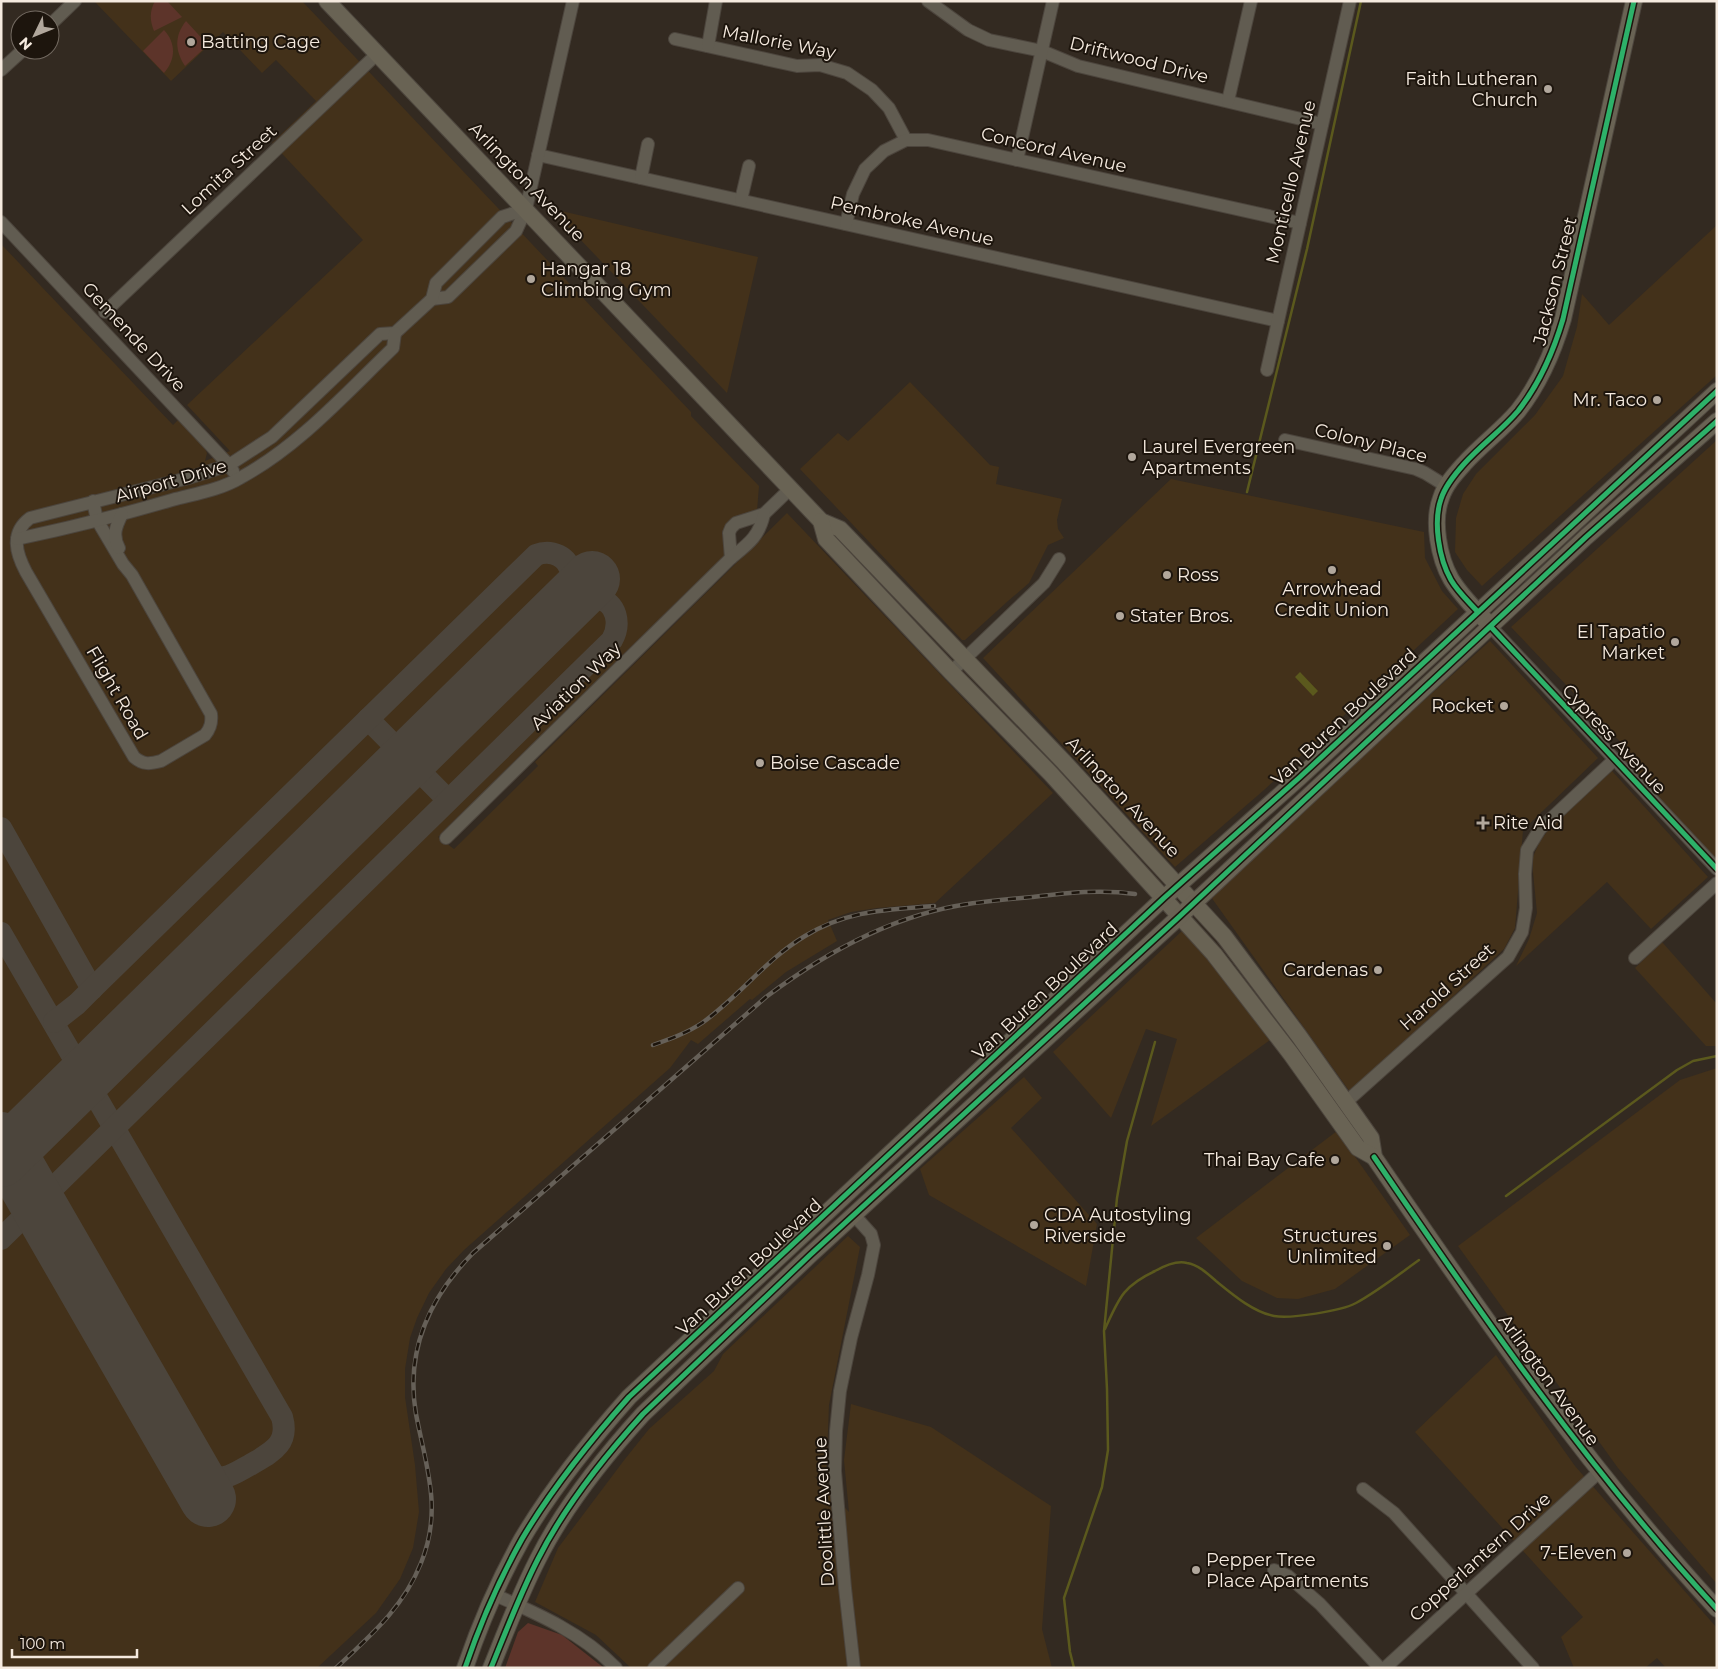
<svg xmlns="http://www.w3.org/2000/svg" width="1718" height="1669" font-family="Montserrat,sans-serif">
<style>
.built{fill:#43311a}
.green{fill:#5d342a}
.water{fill:#5b591d}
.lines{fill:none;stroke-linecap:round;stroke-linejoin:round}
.stream{stroke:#5b591d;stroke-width:2.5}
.taxiway{stroke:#4c453c;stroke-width:22}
.runway{stroke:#4c453c;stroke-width:56}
.minor-casing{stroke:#4c453d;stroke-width:14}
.major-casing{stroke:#4c453d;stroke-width:18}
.minor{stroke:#615c51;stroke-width:12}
.major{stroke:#696354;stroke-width:16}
.rail-casing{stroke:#666058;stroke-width:4.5}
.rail{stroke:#1d150d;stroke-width:2.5;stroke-dasharray:8;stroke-linecap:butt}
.cycleway-casing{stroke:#1d150d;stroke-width:8}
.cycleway{stroke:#2db169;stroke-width:5}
.poi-dot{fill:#b1a79c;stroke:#1d150d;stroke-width:2}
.labels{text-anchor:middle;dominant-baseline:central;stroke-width:4;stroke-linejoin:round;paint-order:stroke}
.poi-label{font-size:18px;fill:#f5eadf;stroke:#1d150d;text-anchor:start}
.street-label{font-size:18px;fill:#f5eadf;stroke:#1d150d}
</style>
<rect width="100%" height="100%" fill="#332a21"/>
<g class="built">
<polygon points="94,1 302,1 691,412 691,416 759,486 757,511 736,518 725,554 719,562 438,837 454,849 538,766 535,762 787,513 1053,793 935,903 877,908 851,912 828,920 837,941 786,972 752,1000 750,999 698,1044 691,1040 670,1068 464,1250 446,1269 429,1293 417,1318 410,1338 405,1369 405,1397 415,1465 419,1512 413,1548 400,1579 376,1613 317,1668 1,1668 1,244 173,425 179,419 204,447 207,453 205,461 230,451 187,405 363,240 272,143 316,101 276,60 262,73 223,32 171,81"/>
<polygon points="557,210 758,257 727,393 556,214"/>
<polygon points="1717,225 1717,375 1482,586 1467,570 1455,552 1456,518 1463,494 1476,474 1535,415 1563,376 1577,327 1582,294 1609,325"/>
<polygon points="910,382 990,465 999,467 996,484 1062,499 1057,520 1058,529 1064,538 1048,545 1029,583 1008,601 965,640 962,640 800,469 838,433 848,441"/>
<polygon points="1717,440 1717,860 1624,761 1631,753 1511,627"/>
<polygon points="1171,479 1424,532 1425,558 1442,591 1458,609 1264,790 1175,867 983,658"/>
<polygon points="1490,641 1598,758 1523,830 1515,928 1504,949 1350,1092 1211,897 1351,766"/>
<polygon points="1612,771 1708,877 1651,929 1607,882 1516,966 1529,939 1537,913 1533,872 1533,857 1539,843 1551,826"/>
<polygon points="1182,931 1193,940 1270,1040 1151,1126 1177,1039 1146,1029 1111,1118 1053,1052"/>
<polygon points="1662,942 1717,1004 1717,1046 1706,1046 1635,968"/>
<polygon points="1717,1068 1717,1584 1618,1468 1458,1246 1680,1080"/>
<polygon points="1024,1077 1042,1098 1011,1128 1097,1224 1086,1286 929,1195 920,1169"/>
<polygon points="1337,1131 1410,1235 1335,1289 1298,1299 1277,1298 1242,1281 1196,1238"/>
<polygon points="848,1236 860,1247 829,1405 826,1482 814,1476 849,1512 844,1460 851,1404 931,1427 1051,1506 1042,1629 1052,1668 631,1668 596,1635 535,1602 558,1548 625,1459 649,1429 714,1371 723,1354"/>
<polygon points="1496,1355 1575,1466 1717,1628 1717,1668 1666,1668 1657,1658 1645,1668 1574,1668 1561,1637 1583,1617 1415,1432"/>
</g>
<g class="green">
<path d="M155,1H167L182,17L154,31C150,21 149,12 155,1Z"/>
<path d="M186,21L208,45L185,66C175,51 174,36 186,21Z"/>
<path d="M164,30C176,43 176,59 164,73L143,51Z"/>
<polygon points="528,1623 562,1635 604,1668 505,1668 518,1632"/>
</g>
<polygon class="water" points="1300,672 1318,691 1313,696 1295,677"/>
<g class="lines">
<g class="stream">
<polyline points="1247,492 1307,249 1361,1"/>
<polyline points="1506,1196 1677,1070 1693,1061 1717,1056"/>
<path d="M1105,1329C1119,1298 1123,1286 1155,1271C1164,1266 1176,1260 1187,1263C1199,1265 1208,1274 1216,1281C1232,1294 1253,1312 1274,1316C1291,1319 1341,1311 1356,1303C1378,1291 1398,1275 1419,1260"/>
<polyline points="1074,1668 1070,1652 1064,1598 1102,1487 1108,1450 1107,1389 1104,1331 1117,1198 1127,1141 1155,1042"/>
</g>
<g class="taxiway">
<polyline points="368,719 448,800"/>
<polyline points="1,828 92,989"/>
<path d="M1,933L282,1417C290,1445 270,1453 250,1465C242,1469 234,1475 225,1477C215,1478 204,1475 194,1474"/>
<path d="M1,1239L612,640C621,624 617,602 597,598C588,596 578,599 569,601C570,593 572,583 571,574C569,556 551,549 536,555L92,989L77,1004L54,1022"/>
</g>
<g class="runway">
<polyline points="1,1140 208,1499"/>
<polyline points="1,1159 592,579"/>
</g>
<g class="minor-casing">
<g id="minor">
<polyline points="928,1 968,30 989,40 1042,51 1078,66 1322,124"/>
<polyline points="50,25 75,1"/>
<polyline points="675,39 797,66 820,65 847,73 872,90 889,108 906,140"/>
<polyline points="708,46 716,1"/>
<polyline points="1,70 23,50"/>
<polyline points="1228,101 1251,1"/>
<polyline points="538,155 1278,321"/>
<polyline points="1017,160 1053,1"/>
<polyline points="641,178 648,144"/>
<polyline points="741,200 749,166"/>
<polyline points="1,222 229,465 233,471"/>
<polyline points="846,224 853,194 865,169 884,151 906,140 928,140 1300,223"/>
<polyline points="432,299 448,297 516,231 526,209 573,1"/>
<polyline points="105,312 377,54"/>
<polyline points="1267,370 1350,1"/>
<polyline points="1285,440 1416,469 1425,473 1446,486"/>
<path d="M93,501L97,520L123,564L132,575L211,714C212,722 211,728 205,735L161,761C150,764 143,765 134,757L26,572C16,553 10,533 30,518L188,478L229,465L272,437L380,334L395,333L432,299L436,283L502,217L526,209"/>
<path d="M17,539C69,528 121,515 172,500C194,494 220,490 240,478C299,446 345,394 393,348L395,333"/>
<path d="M119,548C112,535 116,526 122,514"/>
<polyline points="731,558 729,533 731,528 736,523 764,514 790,489"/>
<polyline points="1491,627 1717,869"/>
<polyline points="951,672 1044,583 1059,559"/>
<path d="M446,838L731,558C748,544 759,537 764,514"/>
<polyline points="1635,958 1717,883"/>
<polyline points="1345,1103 1508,957 1522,932 1526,908 1525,874 1527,850 1540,829 1615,759"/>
<polyline points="1363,1489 1394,1513 1533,1668"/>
<polyline points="1274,1570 1288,1576 1320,1604 1380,1668"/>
<path d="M495,1595C538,1614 582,1633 616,1668"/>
<polyline points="654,1668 738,1588"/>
<polyline points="854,1668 845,1588 835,1471 836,1431 840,1391 851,1338 868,1275 874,1245 871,1234 854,1215"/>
<polyline points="1385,1668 1599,1472"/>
</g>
</g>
<g class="major-casing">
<g id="major">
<path d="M327,1L821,521L840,529L1064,762L1224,936L1299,1036L1371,1138L1374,1157C1480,1313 1589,1470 1717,1609"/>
<polyline points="821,521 826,539 951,672 1051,774 1214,954 1291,1054 1358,1148 1374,1157"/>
<path d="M1485,620C1473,607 1460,594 1451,579C1439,558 1432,521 1441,498C1445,485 1455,474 1464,464C1481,445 1502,430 1518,411C1540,383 1553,353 1563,319L1634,1"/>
<path d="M465,1668C480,1624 499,1580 522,1539C552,1488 590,1441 629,1397L1164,898L1300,777L1717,391"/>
<path d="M491,1668C506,1631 520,1594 538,1559C564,1507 604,1457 643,1414L810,1255L1180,916L1586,537L1717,421"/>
</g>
</g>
<use href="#minor" class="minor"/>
<use href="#major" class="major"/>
<g class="rail-casing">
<g id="rail">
<path d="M653,1045C670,1039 687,1033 702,1023C739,997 766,959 805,936C848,910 886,910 934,906"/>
<path d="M336,1668C371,1635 403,1608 421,1563C443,1509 426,1467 416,1414C405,1350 429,1298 473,1253L766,997C826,952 893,915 968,904C989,901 1011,899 1032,897C1067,893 1100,889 1135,894"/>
</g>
</g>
<use href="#rail" class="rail"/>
<g class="cycleway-casing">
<g id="cycleway">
<path d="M1478,612C1468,601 1458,592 1451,580C1439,559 1433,522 1441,499C1445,486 1455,474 1464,464C1481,445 1502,430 1518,411C1540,383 1553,353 1563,319L1634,1"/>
<polyline points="1491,627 1717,869"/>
<path d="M1374,1157C1480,1313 1589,1470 1717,1609"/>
<path d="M465,1668C480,1624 499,1580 522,1539C552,1488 590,1441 629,1397L1164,898L1300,777L1717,391"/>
<path d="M491,1668C506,1631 520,1594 538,1559C564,1507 604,1457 643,1414L810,1255L1180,916L1586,537L1717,421"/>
</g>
</g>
<use href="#cycleway" class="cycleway"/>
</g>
<g class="poi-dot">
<circle cx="191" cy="42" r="5"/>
<circle cx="1548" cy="89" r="5"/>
<circle cx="531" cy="279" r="5"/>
<circle cx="1657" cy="400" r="5"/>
<circle cx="1132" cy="457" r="5"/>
<circle cx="1332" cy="570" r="5"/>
<circle cx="1167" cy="575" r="5"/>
<circle cx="1120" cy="616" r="5"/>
<circle cx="1675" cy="642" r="5"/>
<circle cx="1504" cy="706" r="5"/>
<circle cx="760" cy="763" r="5"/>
<path d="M1480.5 815.5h5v5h5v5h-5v5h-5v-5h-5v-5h5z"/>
<circle cx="1378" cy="970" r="5"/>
<circle cx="1335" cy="1160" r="5"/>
<circle cx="1034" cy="1225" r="5"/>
<circle cx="1387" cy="1246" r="5"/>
<circle cx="1627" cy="1553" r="5"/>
<circle cx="1196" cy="1570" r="5"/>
</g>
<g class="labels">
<g class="poi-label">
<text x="201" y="42">Batting Cage</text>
<text x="1538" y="79" text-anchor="end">Faith Lutheran<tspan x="1538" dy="21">Church</tspan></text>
<text x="541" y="269">Hangar 18<tspan x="541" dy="21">Climbing Gym</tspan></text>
<text x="1647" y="400" text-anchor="end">Mr. Taco</text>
<text x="1142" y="447">Laurel Evergreen<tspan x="1142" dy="21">Apartments</tspan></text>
<text x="1177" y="575">Ross</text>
<text x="1332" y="589" text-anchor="middle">Arrowhead<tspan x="1332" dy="21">Credit Union</tspan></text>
<text x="1130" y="616">Stater Bros.</text>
<text x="1665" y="632" text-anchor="end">El Tapatio<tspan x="1665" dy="21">Market</tspan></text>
<text x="1494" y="706" text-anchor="end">Rocket</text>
<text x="770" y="763">Boise Cascade</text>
<text x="1493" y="823">Rite Aid</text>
<text x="1368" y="970" text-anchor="end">Cardenas</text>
<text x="1325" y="1160" text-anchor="end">Thai Bay Cafe</text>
<text x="1044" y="1215">CDA Autostyling<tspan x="1044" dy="21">Riverside</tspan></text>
<text x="1377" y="1236" text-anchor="end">Structures<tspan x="1377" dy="21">Unlimited</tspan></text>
<text x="1617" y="1553" text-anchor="end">7-Eleven</text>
<text x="1206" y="1560">Pepper Tree<tspan x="1206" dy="21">Place Apartments</tspan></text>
</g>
<g class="street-label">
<text transform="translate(779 42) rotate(11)">Mallorie Way</text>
<text transform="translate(1139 60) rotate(14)">Driftwood Drive</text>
<text transform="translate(1054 150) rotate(13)">Concord Avenue</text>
<text transform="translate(229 170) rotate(-43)">Lomita Street</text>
<text transform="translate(527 182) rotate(46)">Arlington Avenue</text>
<text transform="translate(1291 182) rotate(-77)">Monticello Avenue</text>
<text transform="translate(912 221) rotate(13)">Pembroke Avenue</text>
<text transform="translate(1555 281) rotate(-76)">Jackson Street</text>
<text transform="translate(134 337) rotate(47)">Gemende Drive</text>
<text transform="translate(1371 443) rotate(14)">Colony Place</text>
<text transform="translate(171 481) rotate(-16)">Airport Drive</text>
<text transform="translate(576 686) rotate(-44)">Aviation Way</text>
<text transform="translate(117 693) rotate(60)">Flight Road</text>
<text transform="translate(1344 717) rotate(-43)">Van Buren Boulevard</text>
<text transform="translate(1614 739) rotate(47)">Cypress Avenue</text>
<text transform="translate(1123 797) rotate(47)">Arlington Avenue</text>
<text transform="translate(1447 987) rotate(-42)">Harold Street</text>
<text transform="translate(1045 991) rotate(-43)">Van Buren Boulevard</text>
<text transform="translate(749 1267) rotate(-43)">Van Buren Boulevard</text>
<text transform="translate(1549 1380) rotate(54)">Arlington Avenue</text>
<text transform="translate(824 1512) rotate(-93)">Doolittle Avenue</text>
<text transform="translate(1480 1557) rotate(-42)">Copperlantern Drive</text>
</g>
</g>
<rect width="1718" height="1669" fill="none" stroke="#f5eadf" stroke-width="5"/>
<g transform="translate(35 35) rotate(227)"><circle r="24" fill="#1d150d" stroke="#736a61"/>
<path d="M0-4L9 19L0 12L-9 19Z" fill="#b1a79c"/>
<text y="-8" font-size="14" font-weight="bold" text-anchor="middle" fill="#f5eadf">N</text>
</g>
<path d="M12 1649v8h125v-8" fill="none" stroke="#f5eadf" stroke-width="2.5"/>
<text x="20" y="1649" font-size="15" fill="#f5eadf" stroke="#1d150d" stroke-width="4" paint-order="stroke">100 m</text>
</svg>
